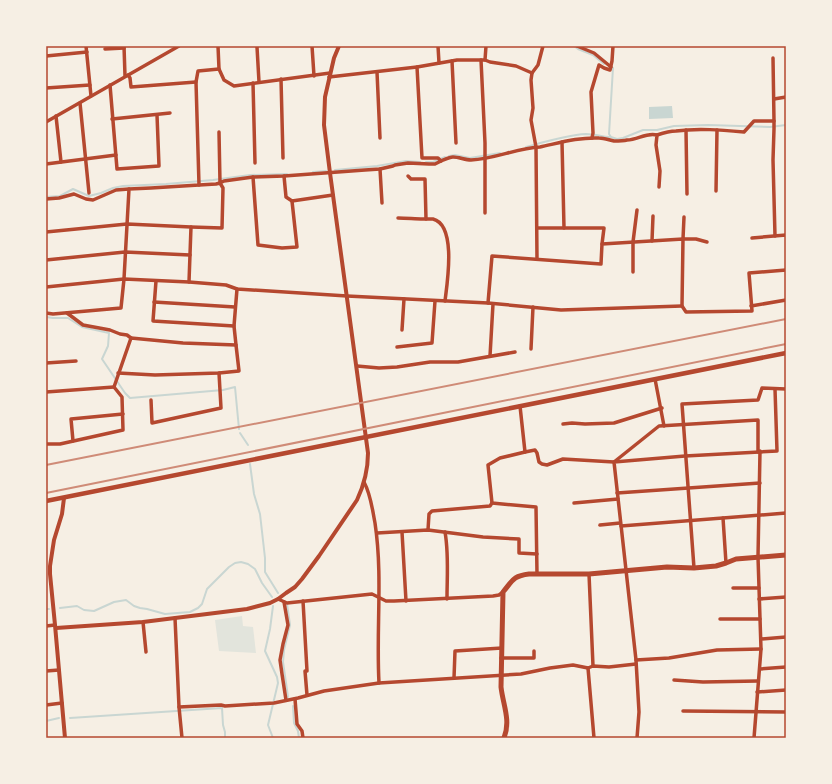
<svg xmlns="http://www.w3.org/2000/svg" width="832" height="784" font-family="Barlow,sans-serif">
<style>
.green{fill:#e2e4dc}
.water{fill:#c9d6d2}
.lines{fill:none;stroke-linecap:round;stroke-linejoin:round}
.stream{stroke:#c9d6d2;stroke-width:2}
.minor{stroke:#b5482f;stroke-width:3.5}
.tertiary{stroke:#b5482f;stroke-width:4}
.secondary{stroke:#b5482f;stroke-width:4.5}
.primary{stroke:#b5482f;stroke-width:5}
.rail{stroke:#cf8b77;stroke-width:2}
.neatline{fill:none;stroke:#b5482f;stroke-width:1.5}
</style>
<rect width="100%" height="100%" fill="#f6efe4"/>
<polygon class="green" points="242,616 243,626 253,627 256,653 219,651 215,620"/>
<polygon class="water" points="672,106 673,118 649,119 649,107"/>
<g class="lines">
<g class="stream">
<polyline points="574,46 578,49 593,55 604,64"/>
<polyline points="613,68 609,134 611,137 617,139 623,138 643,130 657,130 674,126 708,125 770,127 786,125"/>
<path d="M526,147C544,142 566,135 586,134C593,134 601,136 608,137H611"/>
<polyline points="449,156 455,155 470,158 500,153"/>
<polyline points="426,162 433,162 445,157"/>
<polyline points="335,170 377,166 406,161 420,162"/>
<polyline points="313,172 326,171"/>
<polyline points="46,197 60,196 73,189 89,196 101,193 113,188 123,186 166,184 213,180 250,175 287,174"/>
<polyline points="46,317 53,318 68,318 82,327 109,333 108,346 102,359 125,393 130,398 223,390 235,387 239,429"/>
<polyline points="240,433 248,445"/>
<polyline points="250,464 254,494 260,514 265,558 265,572 278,593"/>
<polyline points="287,604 290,625 284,650 283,662 288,697"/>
<polyline points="273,606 270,629 265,651 277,677 278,683 268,725 273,738"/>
<polyline points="60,608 77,606 84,610 94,611 114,602 126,600 134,606 140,608 147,609 165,614 190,612 198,608 202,604 207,589 229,567 235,563 241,562 248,564 255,569 262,583 272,597"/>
<polyline points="46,609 49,609"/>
<polyline points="293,706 294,723 298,731 299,738"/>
<polyline points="70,718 222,708 223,725 225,732 225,738"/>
<polyline points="46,721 59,718"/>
</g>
<g class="minor">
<polyline points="86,46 91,96"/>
<polyline points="124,46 125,76"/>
<polyline points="218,46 219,69 224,80 234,86 330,73"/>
<polyline points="312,46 314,76"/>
<polyline points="438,46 439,63"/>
<polyline points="577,46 594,53 611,67"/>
<polyline points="257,47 259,82"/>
<polyline points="105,49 124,48"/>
<polyline points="46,56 87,52"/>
<polyline points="481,60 485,143 485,213"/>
<polyline points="485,60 490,62 516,66 532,73"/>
<polyline points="452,61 456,143"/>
<polyline points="417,67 457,60 485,60 486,46"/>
<polyline points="377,72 380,138"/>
<polyline points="128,75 130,78 131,87 196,82"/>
<polyline points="281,79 283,158"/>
<polyline points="253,83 255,163"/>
<polyline points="110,85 117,169 159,166 157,115"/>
<polyline points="46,88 90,85"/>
<polyline points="774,99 786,97"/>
<polyline points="80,103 89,193"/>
<polyline points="56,116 61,162"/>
<polyline points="112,119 170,113"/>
<polyline points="774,121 774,129 773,160 775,236"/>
<polyline points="46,122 179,46"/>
<polyline points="686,130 687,194"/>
<polyline points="219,132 220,183 224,181 253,177 284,176 365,170 380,169 393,166 395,165 408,163 429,164 435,164 441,161 438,158 422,158 417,67 329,77"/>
<path d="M657,135C663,133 670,131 676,131C698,128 721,130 744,132L754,121H774L773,58"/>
<polyline points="592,138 593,133 591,92 599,65 604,68 610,70 612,61 613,46"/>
<polyline points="562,142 564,228"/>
<path d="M441,161C444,160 449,157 453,157C459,157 465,160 471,160C495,159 517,148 540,147C559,143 579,137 599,138C604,138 609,140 614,141C618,141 623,141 627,140C638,140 646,132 657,135L656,145L660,171L659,187"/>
<polyline points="46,164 116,155"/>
<polyline points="380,169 382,203"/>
<polyline points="284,176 286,197 292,201 333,195"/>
<polyline points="408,176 411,179 425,179 426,219"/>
<polyline points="253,177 258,245 282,248 297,247 292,201"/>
<polyline points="716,191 717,130"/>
<polyline points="46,199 59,198 74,194 86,199 93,200 116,190 129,189"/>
<polyline points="684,217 683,239 696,239 707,242"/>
<path d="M398,218C407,218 415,219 423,219C426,219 430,219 433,219C457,225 447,284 445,301"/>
<polyline points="191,227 222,228 223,188 220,183 216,184 199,185"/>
<polyline points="537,228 604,228 602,244"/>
<polyline points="46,232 127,224 191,227 189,282"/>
<polyline points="752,238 786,235"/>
<polyline points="652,241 653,216"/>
<polyline points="537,259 536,147 531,120 533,108 531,80 532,73 538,65 543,46"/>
<polyline points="46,260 125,252 190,255"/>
<polyline points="633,272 633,242 637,210"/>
<polyline points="156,281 153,321 234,326"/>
<polyline points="46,287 124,279 189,282 226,285 237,289 347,296 488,303 561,310 682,306"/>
<polyline points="154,302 235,307"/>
<polyline points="488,303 492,256 601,264 602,244 683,239 682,306 686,312 752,311 749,273 786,270"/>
<polyline points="751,306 786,300"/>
<polyline points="46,313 53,314 121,308 124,279 129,189 151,188 199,185 196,82 198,71 219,69"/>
<polyline points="67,313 83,325 110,330 120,334 127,335 131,338"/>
<polyline points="402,330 404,299"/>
<polyline points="397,347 432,343 435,301"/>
<polyline points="531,349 533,307"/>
<polyline points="490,356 493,304"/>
<polyline points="46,363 76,361"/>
<polyline points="357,366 379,368 397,367 430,362 458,362 515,352"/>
<polyline points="118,373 155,375 219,373 239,371 236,345"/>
<polyline points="655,379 664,426"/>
<polyline points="46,392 114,387"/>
<polyline points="151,400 152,423 221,408 219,373"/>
<polyline points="520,406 525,452 535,450 537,453 539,462 542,464 547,465 563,459 614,462 659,426 758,420 758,452"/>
<polyline points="563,424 572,423 585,424 614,423 662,408"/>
<polyline points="73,441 71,419 123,414"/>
<polyline points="46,444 60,444 123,430 122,397 114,387 131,338 183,343 236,345 234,326 237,289"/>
<polyline points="525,452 500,458 488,465 492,503 536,507 537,574"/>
<path d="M364,482C371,495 372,508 375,523C383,576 376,629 379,683"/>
<polyline points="617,493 760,483"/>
<polyline points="574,503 618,499"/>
<polyline points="723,518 726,563"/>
<polyline points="600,525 620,523"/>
<polyline points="621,526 786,513"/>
<polyline points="428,530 429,514 432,511 490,506 492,503"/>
<polyline points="402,532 406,601"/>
<path d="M445,532C449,554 447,576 447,599"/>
<polyline points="377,533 428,530 483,537 519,539 519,553 537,554"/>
<polyline points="694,568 682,404 758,400 762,388 786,389"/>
<polyline points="589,574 593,666"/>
<polyline points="733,588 759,588"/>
<polyline points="278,599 287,603 372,594 386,601 394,601 493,596 499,595 503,592"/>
<polyline points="759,599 786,597"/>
<polyline points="303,601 307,671 305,671 307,695"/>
<polyline points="284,602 288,625 283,644 280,660 282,674 286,700"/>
<polyline points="175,618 179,707 182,738"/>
<polyline points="720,619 760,619"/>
<polyline points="143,622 146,652"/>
<polyline points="46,626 55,625"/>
<polyline points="761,639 786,637"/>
<polyline points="501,658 534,658 534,651"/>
<polyline points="636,660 669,658 717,650 761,649"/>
<polyline points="588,668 594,738"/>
<polyline points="760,669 786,667"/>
<polyline points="46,671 59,670"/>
<polyline points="454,678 455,651 502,648"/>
<polyline points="674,680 703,682 758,681"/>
<polyline points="757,692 786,690"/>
<polyline points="295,699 297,724 302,731 303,738"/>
<polyline points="46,705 62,703"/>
<polyline points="179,707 221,705 225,706 274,703 298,698 324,691 379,683 521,674 550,668 573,665 588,668 593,666 609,667 636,664"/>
<polyline points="683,711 786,712"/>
<polyline points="637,738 639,712 636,660 614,462 685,456 777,451 775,389"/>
<polyline points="754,738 761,649 758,557 760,451"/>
</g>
<g class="tertiary">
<polyline points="64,498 62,514 54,540 50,566 50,574 55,625 65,738"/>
<path d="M56,628L143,622L247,609L270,603L278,599L286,593L295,587L302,579L319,556L357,500C364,485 368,470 368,453L330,173L324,125L325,97L334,58L339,46"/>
</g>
<polyline class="secondary" points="46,501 786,353"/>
<path class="primary" d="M504,738C511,720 503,705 501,687L503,592C513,580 513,576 529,574H589L667,567L694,568L716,566L726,563L736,559L786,555"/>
<g class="rail">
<polyline points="46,465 786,319"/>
<polyline points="46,493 786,344"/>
</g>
</g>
<rect width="832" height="784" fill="none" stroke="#f6efe4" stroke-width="94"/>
<rect x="47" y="47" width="738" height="690" class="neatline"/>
</svg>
